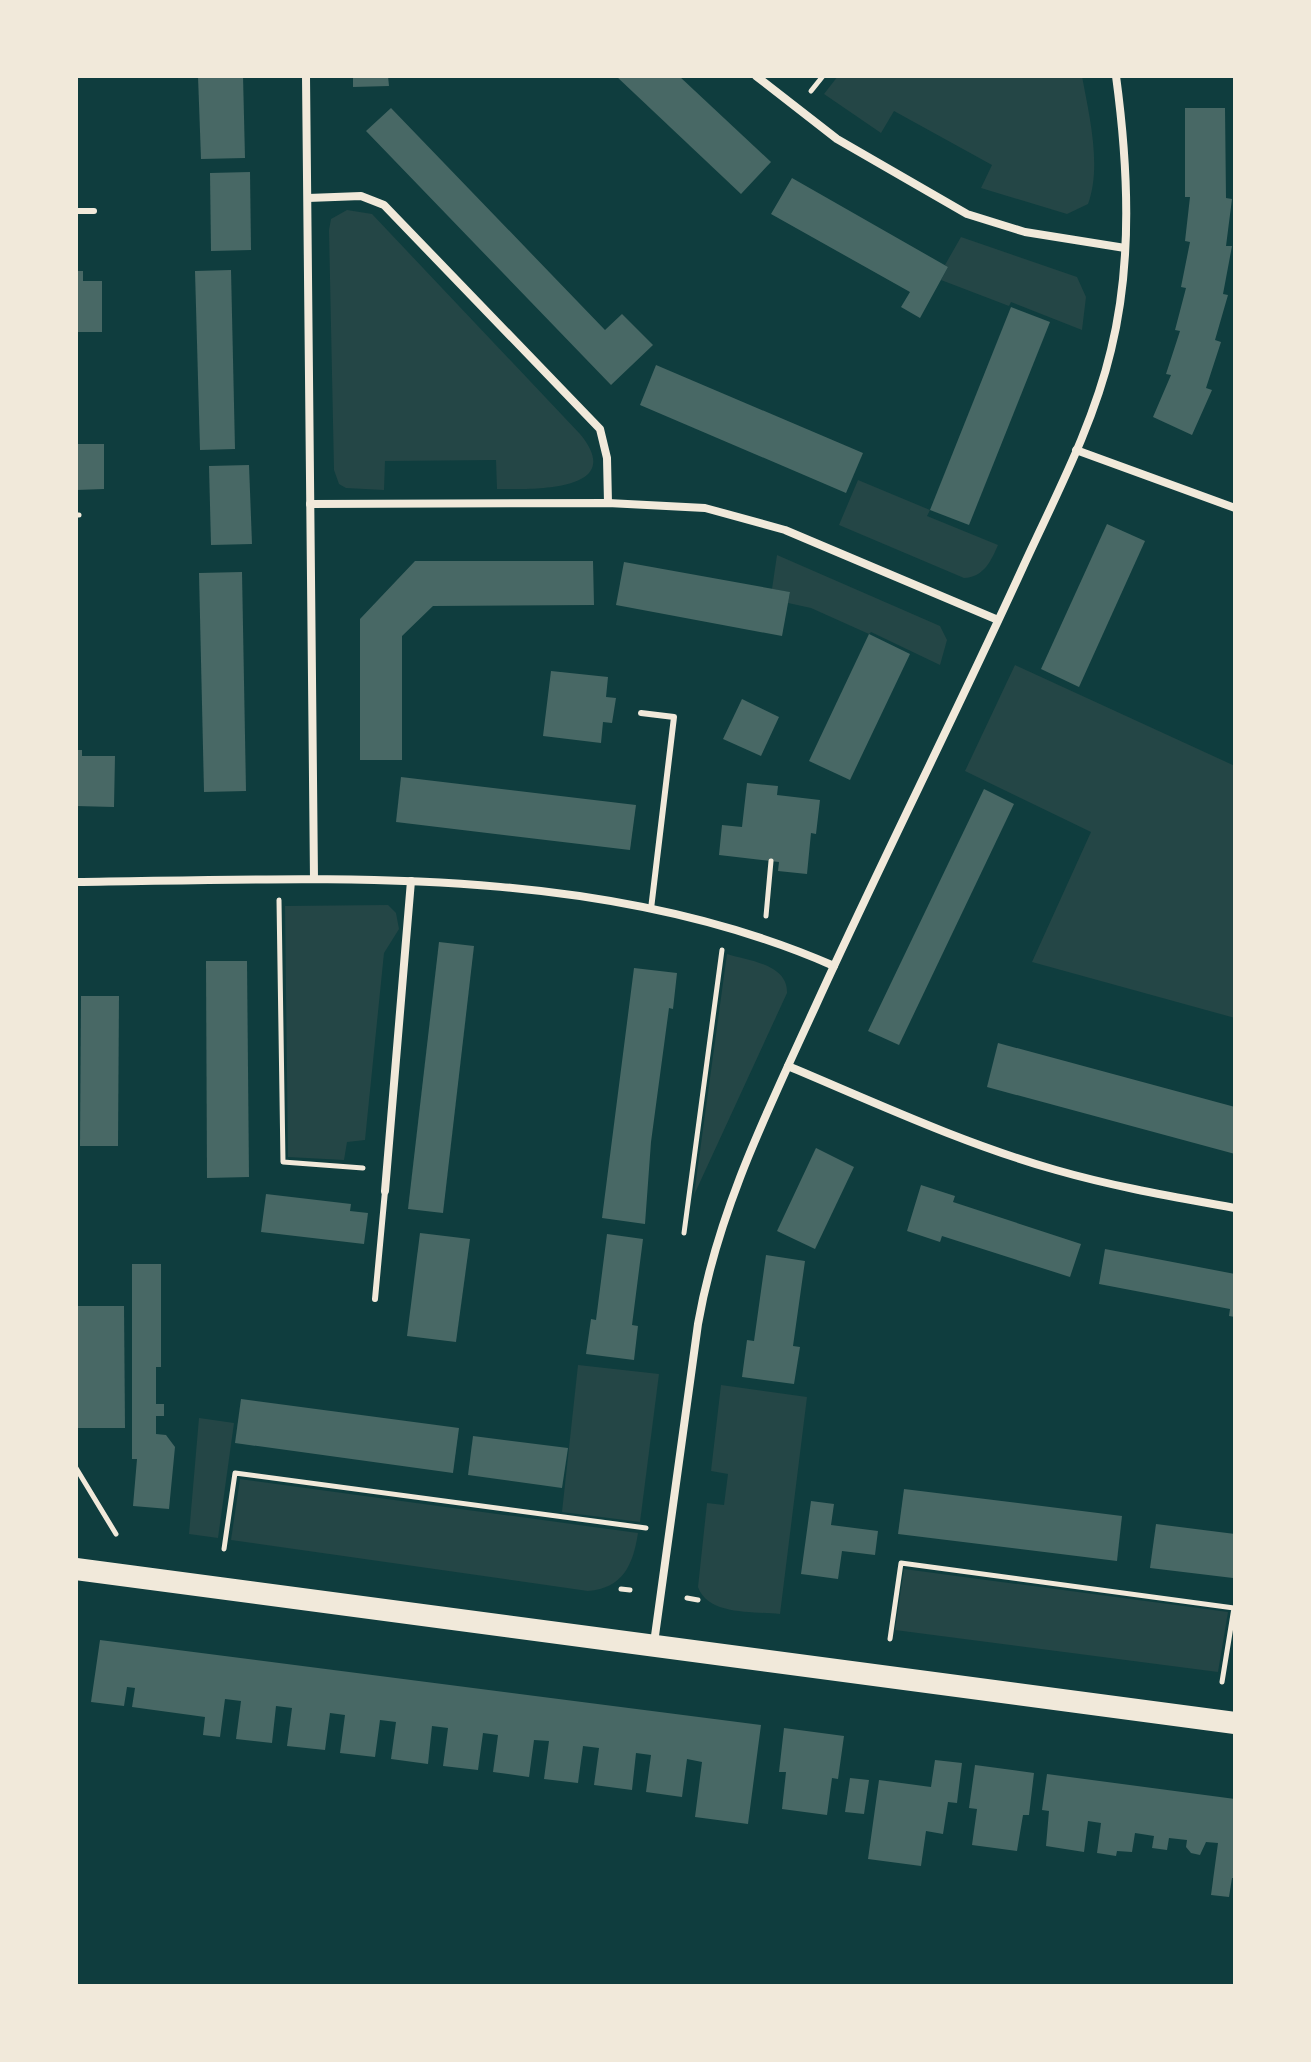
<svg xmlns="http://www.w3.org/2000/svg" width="1311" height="2062" font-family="'Varela Round',sans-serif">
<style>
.green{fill:#244646}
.building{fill:#486865}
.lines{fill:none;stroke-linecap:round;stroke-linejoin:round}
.path{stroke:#f1e9da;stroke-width:5}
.service{stroke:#f1e9da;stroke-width:6}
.minor{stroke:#f1e9da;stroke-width:8}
.trunk{stroke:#f1e9da;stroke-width:22}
</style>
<rect width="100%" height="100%" fill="#0f3d3e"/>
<g class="green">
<path d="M838,76H1082C1089,115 1102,166 1088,204L1067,214L981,188L992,165L894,111L881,133L824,94Z"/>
<path d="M347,210L372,214L580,434C629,493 529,489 497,489L496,460L385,461L384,490L346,488L339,484L334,470L329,230L331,219Z"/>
<polygon points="961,237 1077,277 1086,297 1082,330 1011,302 1009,306 941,280 948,267 945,265"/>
<path d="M858,480L930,510L927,516L998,545C991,561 984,577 964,578L839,525Z"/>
<polygon points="777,555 940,626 947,640 940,665 871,632 869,634 811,608 788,603 790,592 772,589"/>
<polygon points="1015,665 1235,766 1235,1018 1032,962 1091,832 965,771"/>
<polygon points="388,905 396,913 399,929 384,953 365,1140 347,1142 344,1160 288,1157 285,906"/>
<path d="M727,954C749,961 788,964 787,993L694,1195Z"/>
<polygon points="578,1365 659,1374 640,1522 562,1512"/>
<path d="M721,1385L807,1397L780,1614C754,1611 708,1616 698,1587L707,1503L724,1505L728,1474L711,1471Z"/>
<polygon points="199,1418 234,1423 218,1538 189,1534"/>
<path d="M240,1479L638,1533C633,1565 623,1588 588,1591L231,1540Z"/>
<polygon points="904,1569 1228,1612 1218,1672 895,1630"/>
</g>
<g class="building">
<polygon points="198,76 243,76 245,158 201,159"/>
<polygon points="353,76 388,76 389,86 353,87"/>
<polygon points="616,76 679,76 771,162 741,194"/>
<polygon points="391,108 605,330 622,314 653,345 611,385 366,131"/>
<polygon points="1185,108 1225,108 1226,198 1232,199 1226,246 1232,246 1223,294 1228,295 1215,340 1221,342 1206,388 1212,390 1192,435 1153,417 1171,375 1166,374 1180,331 1175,330 1186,288 1181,287 1190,242 1185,241 1190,197 1185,197"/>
<polygon points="250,172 251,250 211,251 210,173"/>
<polygon points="792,178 948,267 920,318 901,307 910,292 771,214"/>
<polygon points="231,270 235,449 200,450 195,271"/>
<polygon points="76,271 83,271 83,281 102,281 102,332 76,332"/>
<polygon points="1011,307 1050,322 969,525 930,510"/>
<polygon points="656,365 863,453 846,493 640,405"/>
<polygon points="76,444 104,444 104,489 76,490"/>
<polygon points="249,465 252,544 211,545 209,466"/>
<polygon points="1107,524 1145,541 1079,687 1041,669"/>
<polygon points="415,561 593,561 594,605 433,606 402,636 402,760 360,760 360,619"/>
<polygon points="624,562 790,592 782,636 616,605"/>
<polygon points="242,572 246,791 204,792 199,573"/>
<polygon points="869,634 910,654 850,780 809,761"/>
<polygon points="551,671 608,677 606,697 616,698 612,723 603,722 601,743 543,736"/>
<polygon points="742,699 779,717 761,756 723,739"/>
<polygon points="76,750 82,750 82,756 115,756 114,807 76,806"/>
<polygon points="401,777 636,805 630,850 396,822"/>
<polygon points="747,783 778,786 777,795 820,800 816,834 811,833 807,874 778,871 779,862 719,855 722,825 742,827"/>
<polygon points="984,789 1014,804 899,1045 868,1031"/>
<polygon points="439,942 474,946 443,1213 408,1209"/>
<polygon points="206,961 247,961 249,1177 207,1178"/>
<polygon points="634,968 677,973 673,1009 669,1008 651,1142 645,1224 602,1218"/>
<polygon points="81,996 119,996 118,1146 80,1146"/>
<polygon points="998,1043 1235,1107 1235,1154 987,1087"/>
<polygon points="816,1148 854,1167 815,1249 777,1231"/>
<polygon points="921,1185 955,1196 953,1202 1081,1244 1070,1277 942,1236 940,1242 907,1231"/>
<polygon points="266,1194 351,1204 350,1211 368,1213 364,1244 261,1232"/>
<polygon points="420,1233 470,1239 456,1342 407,1336"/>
<polygon points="607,1234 643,1239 632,1325 638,1326 634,1360 586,1354 591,1319 596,1320"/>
<polygon points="1105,1249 1235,1274 1235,1317 1229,1316 1230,1309 1099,1284"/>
<polygon points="766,1255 805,1261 793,1346 800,1347 794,1384 742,1377 747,1340 754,1341"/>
<polygon points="132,1264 161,1264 161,1367 156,1367 156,1404 164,1404 164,1416 156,1416 156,1434 166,1435 175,1447 169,1509 133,1506 137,1459 132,1459"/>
<polygon points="76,1306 124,1306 125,1428 76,1428"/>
<polygon points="241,1399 459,1428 453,1473 235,1443"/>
<polygon points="473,1436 568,1448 562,1488 468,1475"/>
<polygon points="904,1489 1122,1516 1117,1561 898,1534"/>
<polygon points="811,1501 834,1504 831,1525 878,1531 875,1555 842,1551 838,1579 801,1574"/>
<polygon points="1156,1524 1235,1534 1233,1578 1150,1568"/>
<polygon points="100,1640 761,1725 748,1824 695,1817 702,1762 687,1759 682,1797 646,1792 651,1755 636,1753 632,1790 594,1785 599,1748 583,1746 578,1783 544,1779 549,1741 534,1740 529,1777 493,1772 498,1735 483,1733 478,1770 443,1766 448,1728 432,1726 428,1764 391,1759 396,1722 380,1720 375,1757 340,1753 345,1715 330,1713 325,1750 287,1746 292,1708 276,1706 272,1743 236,1739 241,1701 225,1699 220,1737 203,1735 205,1717 132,1707 135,1688 127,1687 124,1706 91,1702"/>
<polygon points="784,1728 844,1736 838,1779 832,1778 827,1815 782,1809 786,1772 779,1772"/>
<polygon points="935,1760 962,1763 957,1803 948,1802 943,1834 926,1831 921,1866 868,1859 879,1780 931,1787"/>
<polygon points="975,1765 1034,1773 1029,1815 1023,1815 1017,1851 972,1845 977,1809 969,1808"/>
<polygon points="1047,1774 1235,1799 1235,1878 1232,1878 1229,1897 1211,1895 1218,1843 1206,1842 1200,1855 1191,1853 1186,1847 1187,1840 1169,1838 1167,1850 1152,1848 1154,1836 1135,1833 1132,1852 1117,1851 1116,1856 1097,1853 1101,1823 1088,1821 1084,1852 1046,1846 1049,1811 1042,1810"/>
<polygon points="850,1778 869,1780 864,1814 845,1812"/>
</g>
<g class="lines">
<g class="path">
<polyline points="811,91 823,76"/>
<polyline points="76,515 79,515"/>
<polyline points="279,900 283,1162 363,1168"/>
<polyline points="766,916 771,861"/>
<polyline points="684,1233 722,950"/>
<polyline points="76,1468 116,1534"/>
<polyline points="224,1549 235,1473 646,1528"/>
<polyline points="621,1589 630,1590"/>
<polyline points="687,1598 698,1600"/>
<polyline points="890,1639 901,1563 1234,1608 1222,1682"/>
</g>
<g class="service">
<polyline points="76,211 94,211"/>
<polyline points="641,713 674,717 651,909"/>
<polyline points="375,1299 385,1191"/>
</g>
<g class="minor">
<polyline points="306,76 314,879"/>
<polyline points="756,76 837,139 967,214 1025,232 1125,248"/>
<polyline points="308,198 361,196 384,205 600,429 607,458 608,503"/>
<polyline points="1076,450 1235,508"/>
<polyline points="310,504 608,503 705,508 785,530 998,620"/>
<path d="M76,882C329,879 597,862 834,966"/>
<path d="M788,1066C876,1103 964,1144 1056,1170C1115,1187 1175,1197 1235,1208"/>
<polyline points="385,1191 411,881"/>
<path d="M654,1643L698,1324C718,1210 768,1110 816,1005C883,858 956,714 1023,567C1055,497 1093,426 1111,350C1133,261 1128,165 1116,76"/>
</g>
<polyline class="trunk" points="76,1569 1235,1723"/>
</g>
<rect width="1311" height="2062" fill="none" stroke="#f1e9da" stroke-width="156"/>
</svg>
